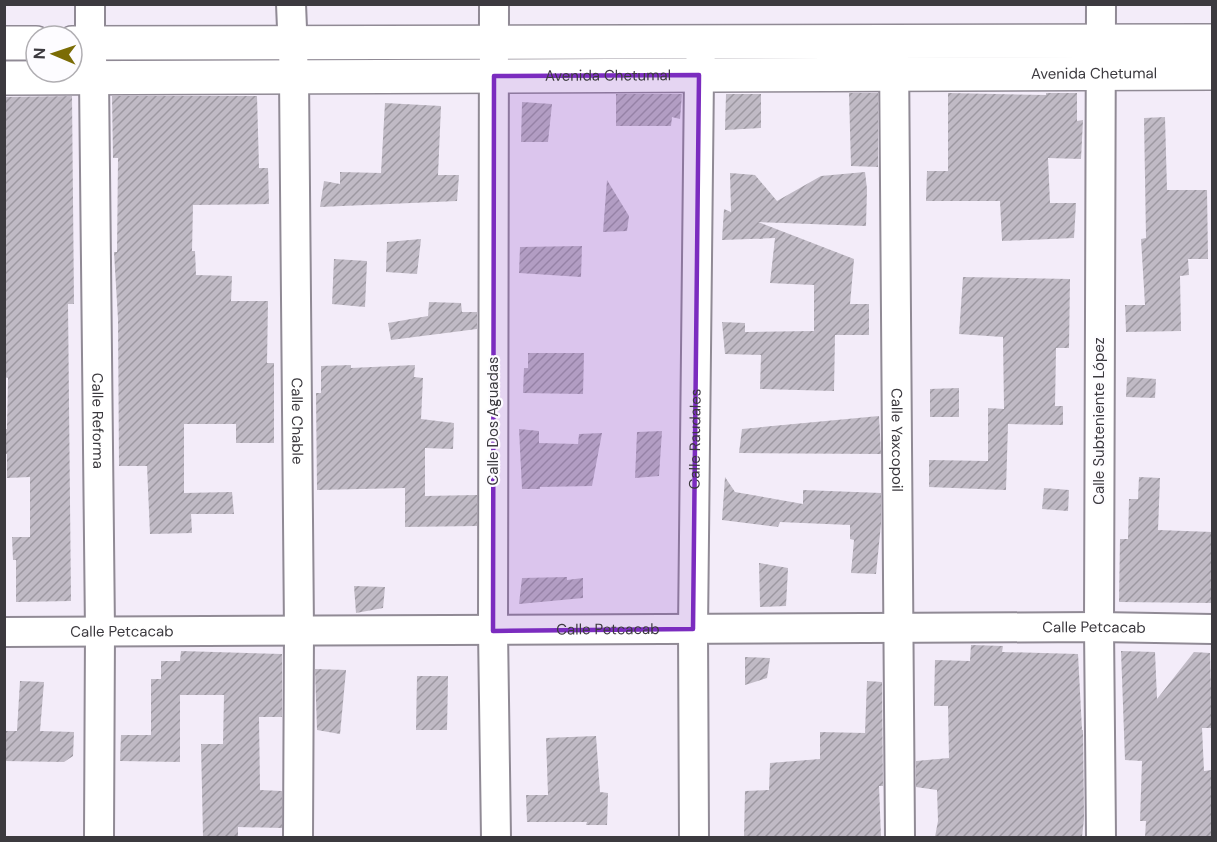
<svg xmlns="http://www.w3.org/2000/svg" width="1217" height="842" font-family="'DM Sans',sans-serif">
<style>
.building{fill:url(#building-hatch)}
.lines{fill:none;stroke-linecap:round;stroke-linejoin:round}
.minor-casing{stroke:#908a95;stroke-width:32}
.secondary-casing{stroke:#908a95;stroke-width:36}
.minor{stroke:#fff;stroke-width:28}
.secondary{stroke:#fff;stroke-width:33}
.marked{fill:#7b2cbf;fill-opacity:0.2;stroke:#7b2cbf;stroke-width:4.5;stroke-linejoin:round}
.labels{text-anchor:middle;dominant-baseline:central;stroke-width:4.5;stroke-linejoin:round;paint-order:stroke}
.street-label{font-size:15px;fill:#3c3a3f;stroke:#fdfcff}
</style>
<defs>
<pattern id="building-hatch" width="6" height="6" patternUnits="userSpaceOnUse" patternTransform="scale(1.5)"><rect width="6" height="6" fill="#c0bac5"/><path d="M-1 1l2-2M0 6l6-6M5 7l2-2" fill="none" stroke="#9d98a1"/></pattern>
</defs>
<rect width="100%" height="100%" fill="#f3ecf9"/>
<g class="building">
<polygon points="849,93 878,93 878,167 851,166"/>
<polygon points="948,93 1046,95 1046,93 1077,93 1077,121 1083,120 1081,159 1048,158 1050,203 1076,203 1074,238 1002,241 1000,201 926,201 927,171 948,171"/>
<polygon points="616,94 682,94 680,119 672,117 671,126 616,126"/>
<polygon points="726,94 761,94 761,128 725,130"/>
<polygon points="72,96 74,304 68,304 71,601 16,602 16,560 13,560 12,537 30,537 30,477 7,478 7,454 4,454 4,429 7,429 8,378 4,377 4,97"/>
<polygon points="112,96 257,96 259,168 268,168 269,204 193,205 192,251 195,251 196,275 232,276 231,301 268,301 267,363 274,363 274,443 236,443 236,424 184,424 184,493 232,492 234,514 191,514 192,533 150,534 147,466 119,466 118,319 114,252 117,252 118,158 113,158"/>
<polygon points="522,102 552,104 548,142 521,142"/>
<polygon points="385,103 441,106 438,175 459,175 457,201 320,207 324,181 340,184 340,172 381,173"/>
<polygon points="1165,117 1167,190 1207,190 1208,259 1188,259 1189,275 1180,276 1181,331 1126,332 1125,305 1145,305 1141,239 1146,238 1144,118"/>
<polygon points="865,172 867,189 866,226 758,222 854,259 850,304 869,304 869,335 835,335 834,391 760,389 761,355 725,354 722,322 745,323 745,332 814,331 814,285 770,283 775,238 722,240 724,209 731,212 730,173 755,175 777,201 821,176"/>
<polygon points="607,180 629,216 627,231 603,232"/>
<polygon points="421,239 417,274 386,272 387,242"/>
<polygon points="582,246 581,277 519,273 520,247"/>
<polygon points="334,259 367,261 365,307 332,304"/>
<polygon points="963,277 1070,279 1069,348 1056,348 1055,406 1063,406 1063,425 1008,424 1006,490 929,487 929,460 988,461 988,408 1004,409 1003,337 959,334"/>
<polygon points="429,302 461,303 462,312 477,312 477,329 391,340 388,323 428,316"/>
<polygon points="528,353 584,353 583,394 523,393 524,368 528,368"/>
<polygon points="351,365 351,368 415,365 414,377 423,378 421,419 454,423 453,449 425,448 425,496 477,495 477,526 405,527 405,488 317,490 316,393 321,393 321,366"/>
<polygon points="1127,377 1156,379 1155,398 1126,397"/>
<polygon points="959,388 959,417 930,417 930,389"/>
<polygon points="879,416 881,454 739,453 742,429"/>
<polygon points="519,429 539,431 539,443 578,444 579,434 602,433 592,486 540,487 540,489 522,489"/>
<polygon points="662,431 659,476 635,478 637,432"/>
<polygon points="725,477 735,492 803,504 803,490 881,493 881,524 876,574 851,573 854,540 850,539 850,525 780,522 778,527 722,520"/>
<polygon points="1139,477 1160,478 1158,530 1212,532 1212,603 1119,602 1120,539 1128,539 1129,499 1138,499"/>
<polygon points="1044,488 1069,490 1068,511 1042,509"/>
<polygon points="759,563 788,568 786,606 760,607"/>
<polygon points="567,577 567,580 583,578 583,598 519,604 522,578"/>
<polygon points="354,586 385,587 383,608 356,613"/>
<polygon points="971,645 1003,646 1002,652 1078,654 1082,730 1083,730 1084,819 1082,837 935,837 938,821 937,790 916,787 916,761 949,758 948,706 934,706 935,660 970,661"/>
<polygon points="181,651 282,654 282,717 259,717 260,790 282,791 282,828 238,827 238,837 203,837 201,744 223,744 224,695 180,695 180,762 120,761 121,735 151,735 151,679 161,679 161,661 180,661"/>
<polygon points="1121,651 1155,652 1157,699 1194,652 1210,653 1212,728 1202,728 1204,771 1212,770 1212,837 1145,837 1146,821 1140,821 1142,761 1125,760"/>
<polygon points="745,657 770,658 767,678 745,685"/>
<polygon points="315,669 346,670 340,734 317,730"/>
<polygon points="417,676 448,676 447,730 416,730"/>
<polygon points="20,681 44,682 40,731 74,732 73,756 64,762 4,761 5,731 17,731"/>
<polygon points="867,681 882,682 883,786 879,786 881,837 744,837 745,791 769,790 770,763 820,759 820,732 865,733"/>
<polygon points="596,736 600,792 608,793 607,825 586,825 587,822 527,822 526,795 548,795 546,738"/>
</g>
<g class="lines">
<g class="minor-casing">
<g id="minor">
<path id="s1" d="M90,4V43L94,78L100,631L99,838"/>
<path id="s2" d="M291,4L294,77L299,631L298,838"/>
<polyline points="494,4 493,631 496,838"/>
<polyline points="1101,4 1099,627 1101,838"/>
<path id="s3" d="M894,53L900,838"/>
<path id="s4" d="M4,632L1099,627L1212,629"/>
<path id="s5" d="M694,838L693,629L699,75L701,54"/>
</g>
</g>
<g class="secondary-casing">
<g id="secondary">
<polyline points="4,43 36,43"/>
<polyline points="72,43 1212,41"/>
<path id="s6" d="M4,78L1212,73"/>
</g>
</g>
<use href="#minor" class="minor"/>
<use href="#secondary" class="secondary"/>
</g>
<path class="marked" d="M699,75L693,629L493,631L494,76Z"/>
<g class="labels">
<g class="street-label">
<text stroke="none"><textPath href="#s6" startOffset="1090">Avenida Chetumal</textPath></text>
<text stroke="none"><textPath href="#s6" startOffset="604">Avenida Chetumal</textPath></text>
<text stroke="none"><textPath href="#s1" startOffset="417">Calle Reforma</textPath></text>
<text stroke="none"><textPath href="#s2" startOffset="417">Calle Chable</textPath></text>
<text transform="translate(493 421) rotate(-90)">Calle Dos Aguadas</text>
<text transform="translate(1099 421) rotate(-90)">Calle Subteniente López</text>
<text stroke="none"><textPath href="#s5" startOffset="399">Calle Raudales</textPath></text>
<text stroke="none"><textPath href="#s3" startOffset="387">Calle Yaxcopoil</textPath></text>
<text stroke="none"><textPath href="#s4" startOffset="1090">Calle Petcacab</textPath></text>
<text stroke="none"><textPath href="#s4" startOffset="604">Calle Petcacab</textPath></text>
<text stroke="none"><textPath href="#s4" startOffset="118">Calle Petcacab</textPath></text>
</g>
</g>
<rect width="1217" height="842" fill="none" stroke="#3c3a3f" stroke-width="12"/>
<g transform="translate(54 54) rotate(272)"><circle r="28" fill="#fdfcff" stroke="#b0aeb2" stroke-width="1.5"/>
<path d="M0-4.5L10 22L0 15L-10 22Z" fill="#7b6c05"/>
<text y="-9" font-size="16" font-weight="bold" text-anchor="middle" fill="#3c3a3f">N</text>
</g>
</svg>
